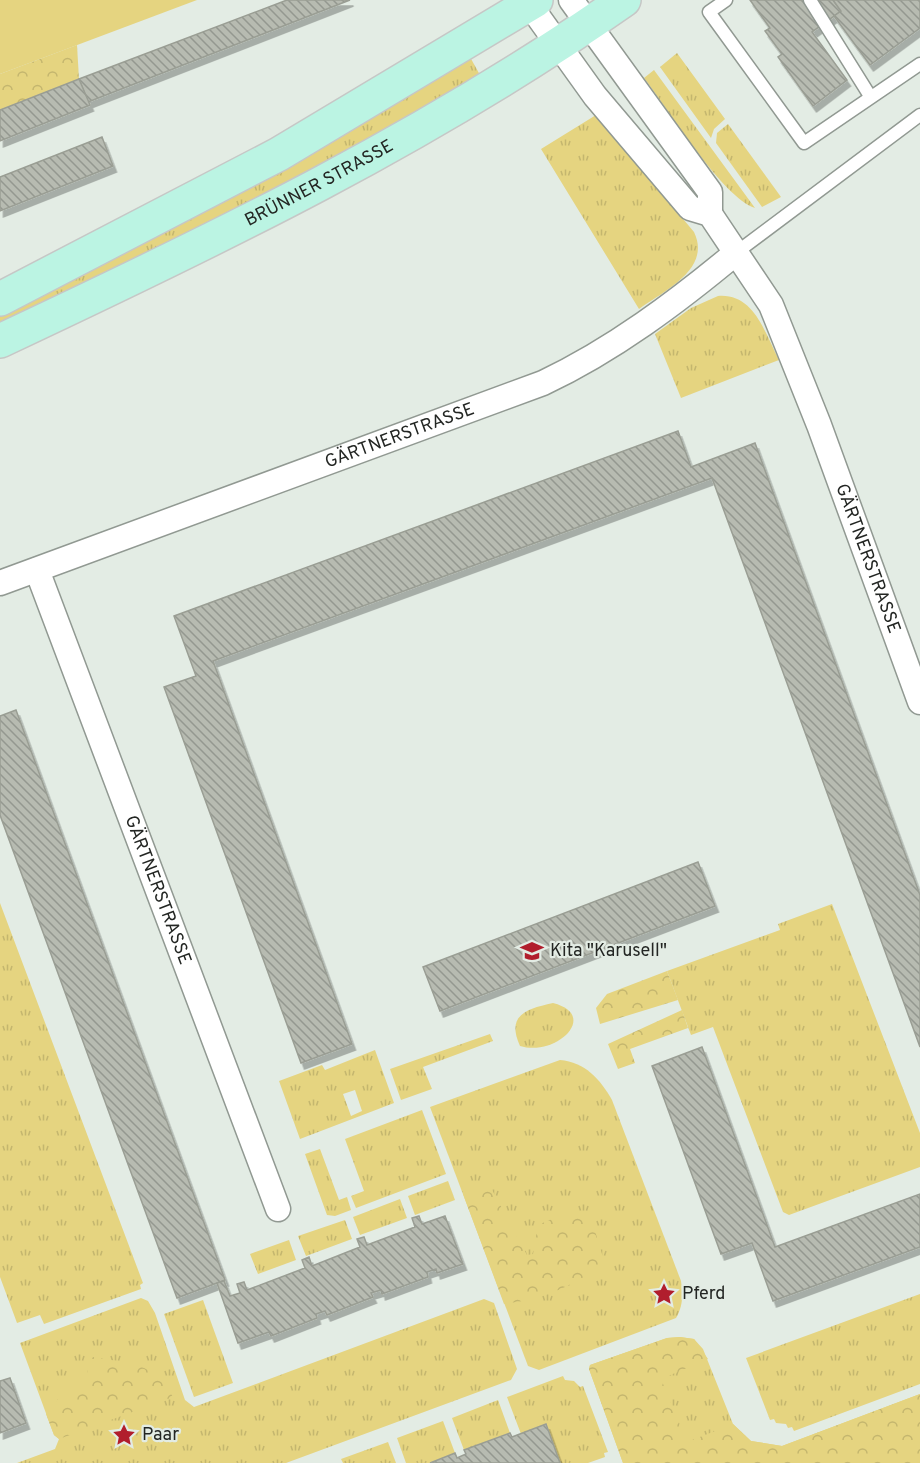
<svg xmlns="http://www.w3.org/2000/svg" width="920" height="1463" font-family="Overpass,sans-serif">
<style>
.grass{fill:url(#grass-tufts);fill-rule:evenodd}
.forest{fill:url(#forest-crowns)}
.garden{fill:#e5d480}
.building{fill:url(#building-back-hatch);stroke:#9a9e94;stroke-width:1.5;filter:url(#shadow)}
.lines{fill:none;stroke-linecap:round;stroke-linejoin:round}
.lane-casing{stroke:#919992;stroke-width:15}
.street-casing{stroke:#919992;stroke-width:27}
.primary-casing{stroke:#c6c7c6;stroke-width:36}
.lane{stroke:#fff;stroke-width:12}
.street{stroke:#fff;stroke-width:24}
.primary{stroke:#bbf4e3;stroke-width:33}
.labels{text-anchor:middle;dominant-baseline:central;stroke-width:4.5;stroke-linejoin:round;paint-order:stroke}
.street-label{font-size:18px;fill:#232623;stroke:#e3ece4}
.poi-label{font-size:18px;fill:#232623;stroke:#e3ece4;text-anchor:start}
</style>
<defs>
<pattern id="grass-tufts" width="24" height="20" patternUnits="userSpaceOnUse" patternTransform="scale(1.5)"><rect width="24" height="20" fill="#e5d480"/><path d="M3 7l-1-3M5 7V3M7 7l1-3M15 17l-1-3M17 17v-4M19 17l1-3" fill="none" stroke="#c4b66e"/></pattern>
<pattern id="forest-crowns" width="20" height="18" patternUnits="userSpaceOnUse" patternTransform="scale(1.5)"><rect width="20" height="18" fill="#e5d480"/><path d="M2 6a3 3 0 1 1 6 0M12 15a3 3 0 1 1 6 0" fill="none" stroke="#c4b66e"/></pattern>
<pattern id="building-back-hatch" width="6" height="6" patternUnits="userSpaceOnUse" patternTransform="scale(1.5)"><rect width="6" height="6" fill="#b7bbb1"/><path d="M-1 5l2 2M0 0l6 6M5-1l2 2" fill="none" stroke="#949890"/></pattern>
<filter id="shadow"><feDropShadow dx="3.5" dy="6" stdDeviation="0" flood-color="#0004"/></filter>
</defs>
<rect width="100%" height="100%" fill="#e3ece4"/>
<g class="grass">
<polygon points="677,53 725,119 714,129 711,138 660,67"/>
<polygon points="470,57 480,75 354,148 175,240 0,324 0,312"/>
<path d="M654,70L755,208C723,198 667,108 644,78Z"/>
<path d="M596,115L694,232C712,269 664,291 639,309L541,149Z"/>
<polygon points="728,124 781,197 762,207 716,143 717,133"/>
<path d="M718,296C754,293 765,333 779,360L681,398L655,334L691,308Z"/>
<polygon points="0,903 143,1283 140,1285 141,1289 44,1324 40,1315 17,1323 0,1277"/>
<polygon points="832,904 920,1133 920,1167 789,1215 783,1212 713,1027 691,1035 667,971 780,930 778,924"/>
<path d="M553,1003C600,1015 556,1057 520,1046C506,1015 526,1009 553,1003Z"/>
<polygon points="490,1034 493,1041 423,1067 432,1089 401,1100 390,1069"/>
<path d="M375,1050L394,1103L300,1139L279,1081L322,1065L325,1070ZM355,1090L362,1111L351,1116L343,1094Z"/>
<path d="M560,1060C585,1062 600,1079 612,1100L681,1281C683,1295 683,1306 676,1318L539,1370L528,1366L430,1107Z"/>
<polygon points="422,1110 446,1174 356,1208 351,1196 364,1191 345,1139"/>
<polygon points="320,1149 339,1200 347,1197 351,1210 335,1216 327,1215 305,1154"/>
<polygon points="448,1181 455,1200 415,1215 408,1196"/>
<polygon points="400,1199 407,1218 360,1235 353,1217"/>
<polygon points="345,1220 352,1239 306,1256 298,1236"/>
<polygon points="289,1240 296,1260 258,1274 250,1254"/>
<polygon points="920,1294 920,1384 794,1431 792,1427 788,1428 786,1424 776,1423 774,1419 770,1420 746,1358"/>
<polygon points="141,1298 148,1301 155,1313 185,1400 194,1407 484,1299 494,1303 517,1369 511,1380 286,1463 17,1463 55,1449 59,1439 54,1435 20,1343"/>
<polygon points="203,1300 233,1383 194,1397 164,1314"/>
<polygon points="680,1337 694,1339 703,1349 733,1424 751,1441 782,1446 920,1394 920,1463 623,1463 589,1369 590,1365 667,1338"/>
<polygon points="563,1376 565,1380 574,1381 580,1387 583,1386 608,1452 604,1453 605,1457 588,1463 560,1463 546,1425 521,1434 507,1397"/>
<polygon points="498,1400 510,1433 464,1450 452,1418"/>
<polygon points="443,1421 455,1453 430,1463 406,1463 397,1438"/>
<polygon points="388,1442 396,1463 343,1463 341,1459"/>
</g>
<g class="forest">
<polygon points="77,45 79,79 0,110 0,74"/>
<polygon points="667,971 678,1000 600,1024 596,1008 607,994"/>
<polygon points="682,1010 688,1028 630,1049 635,1063 618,1069 608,1044"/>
<path d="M476,1187L491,1188L527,1255L533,1254L538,1225L577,1208L595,1231L605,1264C569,1287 547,1298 504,1304L463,1194Z"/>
<polygon points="680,1337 694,1339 708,1359 661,1379 687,1442 733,1424 751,1441 782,1446 920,1394 920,1463 623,1463 589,1369 590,1365 667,1338"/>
<path d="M93,1357C130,1364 153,1361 173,1397L59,1439L54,1435L46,1414L65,1390L88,1378L87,1363Z"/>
</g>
<polygon class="garden" points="0,0 197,0 0,74"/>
<g class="building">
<polygon points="287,0 350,0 88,102 79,79"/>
<polygon points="750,0 833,0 841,11 812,32 847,80 813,106 778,57 782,54 765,31 770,28"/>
<polygon points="833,0 920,0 920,28 870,65 834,16 841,11"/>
<polygon points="79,79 90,105 0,141 0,110"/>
<polygon points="102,137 113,166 0,211 0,177"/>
<polygon points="678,431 691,467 755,443 920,895 920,1047 712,478 213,661 352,1044 301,1063 164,687 196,676 174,616"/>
<polygon points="16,710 225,1280 177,1298 0,815 0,716"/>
<polygon points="698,862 715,906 440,1011 423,967"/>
<polygon points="702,1047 775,1247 920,1194 920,1247 773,1301 752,1243 721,1254 652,1066"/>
<polygon points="419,1216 422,1224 445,1216 463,1264 437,1273 436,1269 427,1272 428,1277 382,1294 381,1290 371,1293 373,1297 327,1315 325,1311 316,1314 317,1318 271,1336 269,1332 238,1343 217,1283 224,1281 230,1296 240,1293 237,1284 244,1282 247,1290 305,1268 302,1260 309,1257 312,1266 360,1247 357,1239 364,1237 367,1245 415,1227 412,1218"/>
<polygon points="10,1378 26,1423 0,1433 0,1381"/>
<polygon points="546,1424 560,1463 430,1463 455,1453 457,1458 466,1454 464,1450 510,1433 512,1437"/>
</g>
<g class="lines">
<g class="lane-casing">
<g id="lane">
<polyline points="726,0 709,12 804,143 920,64"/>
<polyline points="810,0 870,96"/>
<polyline points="737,252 920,115"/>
</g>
</g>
<g class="street-casing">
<g id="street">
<polyline points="571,0 710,192 710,214"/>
<path id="s1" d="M529,4L595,96L690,208L710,214L771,305L819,425L920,702"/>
<path id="s2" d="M37,570L278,1209"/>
<path id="s3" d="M0,583L543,383C613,350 677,302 737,252"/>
</g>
</g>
<g class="primary-casing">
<g id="primary">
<polyline points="0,299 279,154 536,0"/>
<path id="s4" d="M0,341C217,239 427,138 624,0"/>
</g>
</g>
<use href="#lane" class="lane"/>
<use href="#street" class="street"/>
<use href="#primary" class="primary"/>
</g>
<defs>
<g id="school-bare" transform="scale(1.8)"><path d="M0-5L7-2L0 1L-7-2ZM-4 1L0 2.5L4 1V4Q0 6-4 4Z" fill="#b11e2d" stroke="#e3ece4" stroke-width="2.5" paint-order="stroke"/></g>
<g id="sight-bare" transform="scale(1.8)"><path d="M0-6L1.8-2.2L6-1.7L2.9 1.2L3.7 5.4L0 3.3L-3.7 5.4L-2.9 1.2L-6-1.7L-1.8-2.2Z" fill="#b11e2d" stroke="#e3ece4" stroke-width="2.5" paint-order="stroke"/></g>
</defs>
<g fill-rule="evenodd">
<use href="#school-bare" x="532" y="951"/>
<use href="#sight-bare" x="664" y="1294"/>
<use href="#sight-bare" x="124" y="1435"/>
</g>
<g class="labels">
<g class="street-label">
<text stroke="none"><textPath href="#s4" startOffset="356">BRÜNNER STRASSE</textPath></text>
<text stroke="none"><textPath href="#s3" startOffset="426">GÄRTNERSTRASSE</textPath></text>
<text stroke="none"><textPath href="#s1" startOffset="662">GÄRTNERSTRASSE</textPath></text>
<text stroke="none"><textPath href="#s2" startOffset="342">GÄRTNERSTRASSE</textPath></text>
</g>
<g class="poi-label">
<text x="550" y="951">Kita "Karusell"</text>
<text x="682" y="1294">Pferd</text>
<text x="142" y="1435">Paar</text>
</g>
</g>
</svg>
